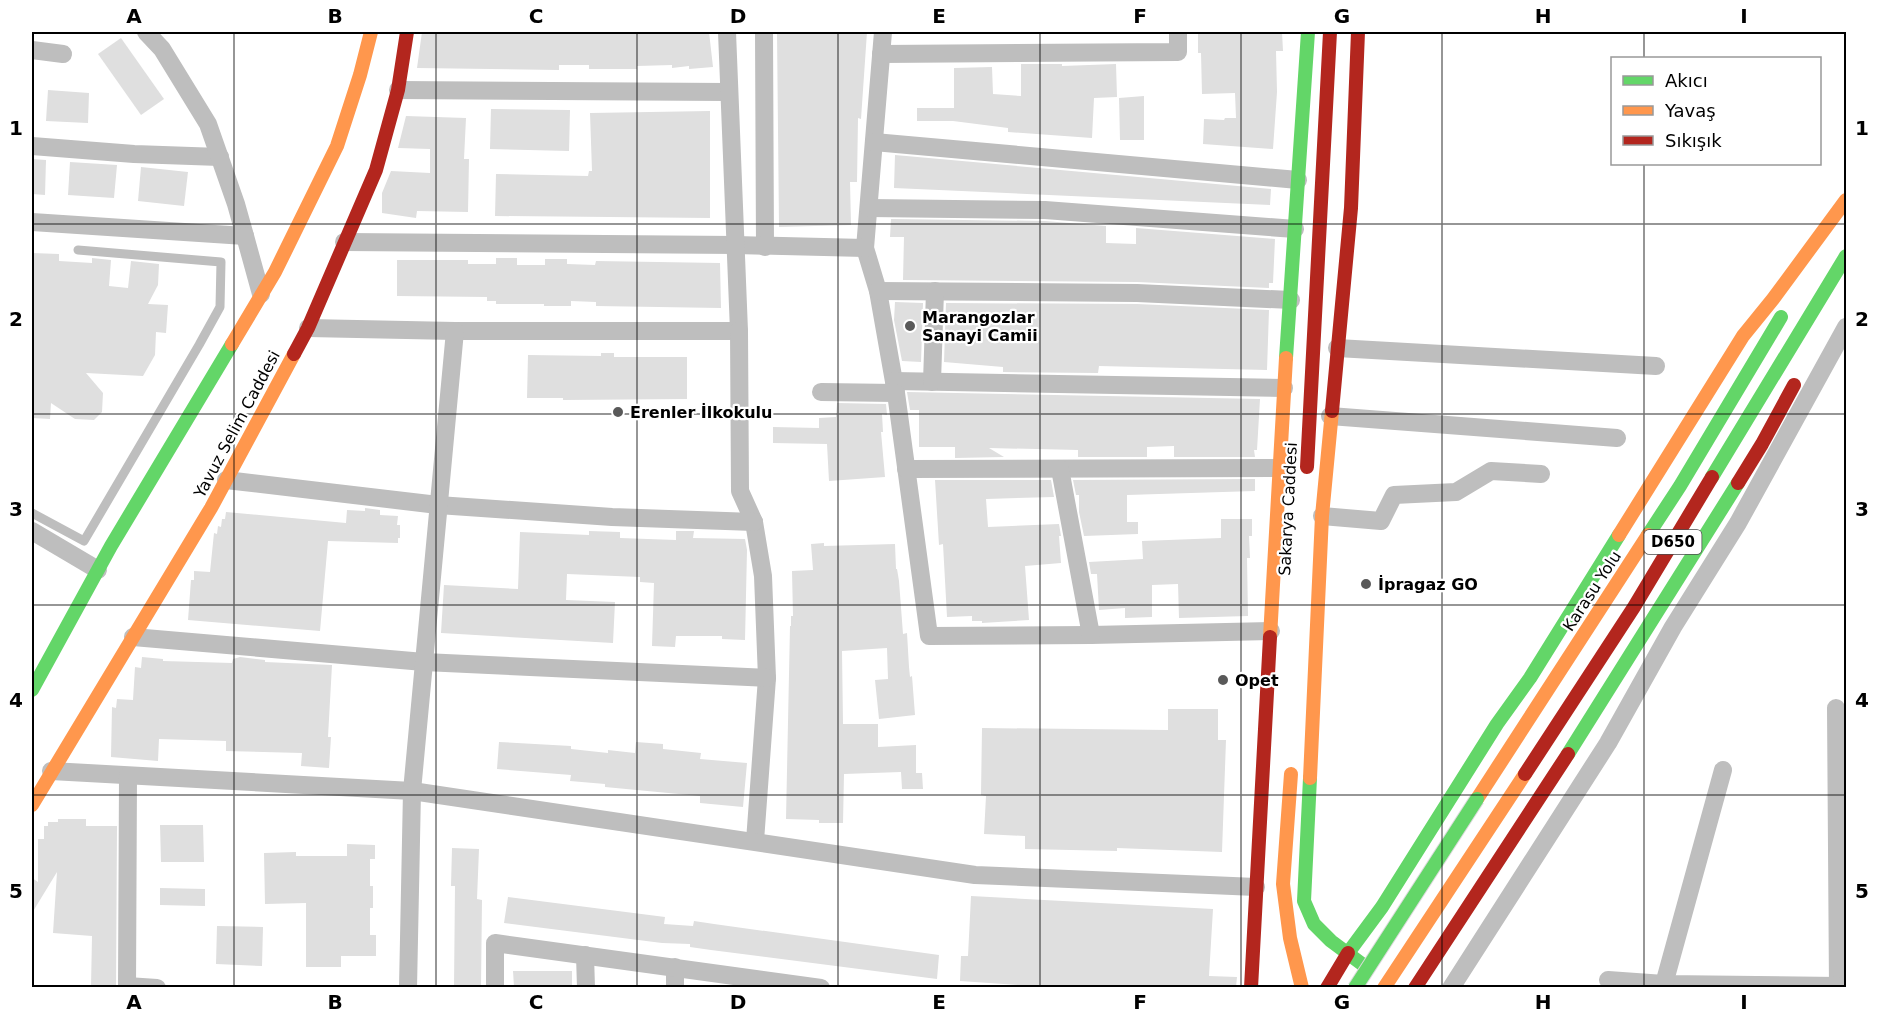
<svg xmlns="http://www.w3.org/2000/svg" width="1878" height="1019" font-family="'DejaVu Sans',sans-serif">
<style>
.building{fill:#dfdfdf}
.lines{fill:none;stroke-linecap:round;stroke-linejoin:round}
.lane{stroke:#bebebe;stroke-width:9}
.street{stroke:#bebebe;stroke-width:18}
.fast{stroke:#63d668;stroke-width:14}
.slow{stroke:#ff974d;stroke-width:14}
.jam{stroke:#b3261e;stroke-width:14}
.fast-bridge-casing{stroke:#dbdbdb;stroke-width:16;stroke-linecap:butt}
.fast-bridge{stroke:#63d668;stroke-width:14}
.grid{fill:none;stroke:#000;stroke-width:1.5;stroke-opacity:0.55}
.poi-dot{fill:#595959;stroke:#fff;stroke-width:2}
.labels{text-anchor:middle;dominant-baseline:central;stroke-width:4.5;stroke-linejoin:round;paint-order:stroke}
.shield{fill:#fff;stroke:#4c4c4c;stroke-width:1.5}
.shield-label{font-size:15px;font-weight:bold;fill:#000}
.poi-label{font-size:16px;font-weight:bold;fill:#000;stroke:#fff;text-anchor:start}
.street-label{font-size:16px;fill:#000;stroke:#fff}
.neatline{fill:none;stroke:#000;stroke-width:2}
.grid-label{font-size:20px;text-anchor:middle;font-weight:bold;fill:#000}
</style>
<rect width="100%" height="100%" fill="#fff"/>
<g class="building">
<polygon points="422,32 484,34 484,32 709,32 713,67 689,69 689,66 672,68 672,65 637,66 637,69 589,69 589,65 559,65 559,70 417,68"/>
<polygon points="777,32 867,32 861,119 858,118 857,182 850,182 851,225 779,227"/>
<polygon points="1198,32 1282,32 1283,51 1276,51 1277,92 1273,149 1203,144 1204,119 1224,120 1225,118 1236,118 1235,93 1202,94 1201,53 1198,53"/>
<polygon points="121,38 164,99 141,115 98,54"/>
<polygon points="1021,64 1062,64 1062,66 1116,64 1117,97 1094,98 1092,138 1008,132 1008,128 953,121 917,121 917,108 954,108 954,68 992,67 993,94 1021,96"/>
<polygon points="48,90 89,93 88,123 46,121"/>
<polygon points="1144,96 1144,140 1120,140 1119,98"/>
<polygon points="491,109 570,110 569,151 490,149"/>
<polygon points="710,111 710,218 495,216 496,174 588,176 589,171 592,171 590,113"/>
<polygon points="406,116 466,118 464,159 469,159 468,212 417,211 416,218 382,213 382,193 391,171 430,173 430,149 398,148"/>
<polygon points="895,155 1271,189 1270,205 894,188"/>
<polygon points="32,159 46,160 45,195 32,194"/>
<polygon points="70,162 117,165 114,198 68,195"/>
<polygon points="141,167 188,172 184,206 138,201"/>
<polygon points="891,219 1045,221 1106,226 1106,243 1136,244 1136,228 1275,239 1273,283 1269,283 1269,288 1137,282 903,280 904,237 890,237"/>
<polygon points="32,253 59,254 59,261 92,263 92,258 111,260 109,286 128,288 131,261 159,264 158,285 148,304 168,305 166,333 156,332 155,355 143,376 86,373 103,393 102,412 94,420 75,419 51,403 50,419 32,418"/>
<polygon points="496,258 517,258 517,265 545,265 545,259 567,259 567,264 595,265 596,261 720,263 721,308 596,306 596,302 571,301 571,306 544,306 544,304 496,304 496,301 487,301 487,297 397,296 397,260 468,260 468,264 496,264"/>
<polygon points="895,302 923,303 921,362 902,361 894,320"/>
<polygon points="946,303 1137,304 1269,310 1267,370 1099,366 1098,373 1003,372 1003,367 944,362"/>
<polygon points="601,353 614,353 614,357 687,357 687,399 563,400 563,398 527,398 528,355 601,356"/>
<polygon points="907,392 1260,399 1257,450 1254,450 1255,457 1174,457 1174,446 1147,447 1147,457 1078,457 1078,450 989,448 1004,457 955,458 955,447 919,447 919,410 910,410"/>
<polygon points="837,403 886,404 887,415 882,414 883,432 881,432 885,477 829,481 827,444 773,443 773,427 819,428 819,418 836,417"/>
<polygon points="1255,479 1255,491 1127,495 1127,522 1138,522 1138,534 1084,536 1079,512 1079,495 1076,495 1073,480"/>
<polygon points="935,480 1051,480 1054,497 986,499 988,527 1059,524 1061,536 1059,536 1061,563 1025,566 1029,620 982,623 982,621 972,621 972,616 947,617 943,544 939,545"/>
<polygon points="365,508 380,510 380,515 398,516 397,525 400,525 400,538 398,538 398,543 328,541 320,631 188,620 191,580 194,580 194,571 210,572 214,533 217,534 218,526 221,527 222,519 225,519 226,512 346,523 347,510 365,511"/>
<polygon points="1221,519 1252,519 1252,536 1249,536 1250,558 1247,558 1248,616 1179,618 1178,584 1152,585 1152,617 1125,618 1125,608 1099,610 1097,574 1091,574 1089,562 1143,559 1142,541 1221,538"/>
<polygon points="589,531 620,532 620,538 676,540 676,531 694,531 693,538 745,539 747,550 745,640 722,639 722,636 676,636 675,647 652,646 654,583 640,582 640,577 567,574 566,600 615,602 613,643 441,633 444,585 518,589 520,532 589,535"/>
<polygon points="824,543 824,546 895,544 896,569 897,569 899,581 903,634 907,633 909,667 910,677 912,676 915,715 879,719 875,680 888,679 887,648 842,651 843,724 878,724 878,747 916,745 916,773 922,773 923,789 902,789 901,772 844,774 843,823 819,823 819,820 786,819 790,626 791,626 791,616 793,616 792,571 813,570 811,544"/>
<polygon points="142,657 163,659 163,661 232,663 233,659 240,657 265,660 265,662 332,665 328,737 331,737 329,768 301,766 302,753 226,751 226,741 159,739 158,761 111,757 112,707 116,708 117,699 133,700 135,667 141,668"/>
<polygon points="1168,709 1218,709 1218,740 1226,740 1222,852 1117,848 1117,851 1025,849 1025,836 984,834 986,796 981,795 982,728 1168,730"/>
<polygon points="499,742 571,746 571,749 608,753 608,750 635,753 636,742 663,744 663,749 701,753 700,759 747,763 743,807 700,803 700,796 605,787 605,784 570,781 571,775 497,769"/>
<polygon points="58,819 86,819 86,826 117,826 116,987 91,987 92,936 53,933 57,872 32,913 32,878 38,882 38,839 44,839 44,826 48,826 48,822 58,822"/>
<polygon points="160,825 203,825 204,862 161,862"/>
<polygon points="347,844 375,845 375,859 370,859 370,886 373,886 373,908 370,908 370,935 376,935 376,956 341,956 341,967 306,967 306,903 265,904 264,853 296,852 296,856 347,856"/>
<polygon points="452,848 479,849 477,899 482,900 481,987 454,987 455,886 451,886"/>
<polygon points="160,888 205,889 205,906 160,905"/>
<polygon points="971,896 1213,909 1209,976 1237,977 1236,987 1046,987 960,981 961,956 968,956"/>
<polygon points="508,897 665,917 664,924 693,926 694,921 714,924 939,955 937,979 711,950 690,947 690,944 662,943 504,923"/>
<polygon points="217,926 263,927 262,966 216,964"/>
<polygon points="513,971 572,971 572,987 514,987"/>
</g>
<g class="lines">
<polyline class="lane" points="32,513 84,541 199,345 220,307 221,262 78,250"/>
<g class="street">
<polyline points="764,32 765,247"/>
<polyline points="883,32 865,248 878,291 896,393 929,636 1091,635 1271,631"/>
<polyline points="32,50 63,54"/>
<polyline points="881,54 1178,52 1178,32"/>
<polyline points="398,90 728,92"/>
<polyline points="874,142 1298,180"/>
<polyline points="32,146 134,154 220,157"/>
<polyline points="869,208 1045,210 1295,229"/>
<polyline points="32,222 245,236 236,204 208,124 162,49 146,32"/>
<polyline points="245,236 261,294"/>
<polyline points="344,242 736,245 865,248"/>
<polyline points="878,291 1137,293 1291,300"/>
<polyline points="308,328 455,331 739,331 727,32"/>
<polyline points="739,331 740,491 754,522 763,576 767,678 755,841"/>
<polyline points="1337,348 1656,366"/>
<polyline points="894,381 1284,388"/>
<polyline points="932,382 935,291"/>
<polyline points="821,392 896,393"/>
<polyline points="1330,416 1617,438"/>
<polyline points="906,469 1280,468"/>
<polyline points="1060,469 1091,635"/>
<polyline points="226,480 438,505 612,517 754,522"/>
<polyline points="1322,516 1381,521 1394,495 1456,492 1491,471 1541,474"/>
<polyline points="32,531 98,570"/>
<polyline points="133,637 424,662 767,678"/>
<polyline points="1836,708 1838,988"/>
<polyline points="51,771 412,791 975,875 1256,887"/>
<polyline points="585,955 586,988"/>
<polyline points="675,967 675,988"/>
<polyline points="1608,980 1664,984 1838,986"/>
<polyline points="1664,984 1723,770"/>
<polyline points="127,986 157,988"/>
<polyline points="127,988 128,776"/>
<polyline points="408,988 412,791 455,331"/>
<polyline points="495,988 495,943 821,988"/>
<polyline points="1451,988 1608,743 1673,627 1738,523 1846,327"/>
</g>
<g class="fast">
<polyline points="1286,358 1308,32"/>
<polyline points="1712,477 1846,256"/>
<polyline points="1648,535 1680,486 1781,317"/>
<polyline points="32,690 111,546 232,344"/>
<polyline points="1568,754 1738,483"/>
<polyline points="1310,778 1304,901 1314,924 1331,941 1366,967"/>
<polyline points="1348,953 1382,907 1497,724 1530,678 1619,535"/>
</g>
<g class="slow">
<polyline points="232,344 275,272 337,146 360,75 371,32"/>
<polyline points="1619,535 1743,336 1773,299 1846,200"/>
<polyline points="1270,637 1286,358"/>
<polyline points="1291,774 1283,884 1290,938 1302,988"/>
<polyline points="1310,778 1322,516 1332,411"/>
<polyline points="1477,799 1648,535"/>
<polyline points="32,805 211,508 294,354"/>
<polyline points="1384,988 1525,774"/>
</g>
<g class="jam">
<polyline points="294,354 308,328 376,170 398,90 407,32"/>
<polyline points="1332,411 1351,208 1358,32"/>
<polyline points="1307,467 1330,32"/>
<polyline points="1738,483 1762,444 1794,385"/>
<polyline points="1525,774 1634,607 1712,477"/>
<polyline points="1251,988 1270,637"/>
<polyline points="1327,988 1348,953"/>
<polyline points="1415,988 1568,754"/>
</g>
<g class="fast-bridge-casing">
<polyline id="fast-bridge" points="1355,988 1477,799"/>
</g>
<use href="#fast-bridge" class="fast-bridge"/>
</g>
<path class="grid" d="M234,32V988M436,32V988M637,32V988M838,32V988M1040,32V988M1241,32V988M1442,32V988M1644,32V58M1644,164V988M32,224H1846M32,414H1846M32,605H1846M32,795H1846"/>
<g class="poi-dot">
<circle cx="910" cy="326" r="6"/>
<circle cx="618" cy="412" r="6"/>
<circle cx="1366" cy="584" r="6"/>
<circle cx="1223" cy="680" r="6"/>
</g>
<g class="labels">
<rect class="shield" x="1644.5" y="530" width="57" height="24" rx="4.5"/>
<g class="shield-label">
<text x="1673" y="542">D650</text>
</g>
<g class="poi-label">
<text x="922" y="317">Marangozlar<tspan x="922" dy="18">Sanayi Camii</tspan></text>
<text x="630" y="412">Erenler İlkokulu</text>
<text x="1378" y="584">İpragaz GO</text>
<text x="1235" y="680">Opet</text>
</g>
<g class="street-label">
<text transform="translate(237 424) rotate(-62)">Yavuz Selim Caddesi</text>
<text transform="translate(1288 509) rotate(-87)">Sakarya Caddesi</text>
<text transform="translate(1592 591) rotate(-57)">Karasu Yolu</text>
</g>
</g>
<rect width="1878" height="1019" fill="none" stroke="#ffffff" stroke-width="66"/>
<rect x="1611" y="57" width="210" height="108" fill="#ffffff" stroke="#999999" stroke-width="1.5"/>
<rect x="1623" y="76" width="30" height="9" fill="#63d668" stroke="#999999" stroke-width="1.5"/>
<text x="1665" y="87" font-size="18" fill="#000000">Akıcı</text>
<rect x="1623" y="106" width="30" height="9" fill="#ff974d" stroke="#999999" stroke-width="1.5"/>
<text x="1665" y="117" font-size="18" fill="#000000">Yavaş</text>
<rect x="1623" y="136" width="30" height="9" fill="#b3261e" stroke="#999999" stroke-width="1.5"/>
<text x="1665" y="147" font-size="18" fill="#000000">Sıkışık</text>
<rect x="33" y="33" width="1812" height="953" class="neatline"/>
<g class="grid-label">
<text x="134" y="23">A</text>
<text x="335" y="23">B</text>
<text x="536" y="23">C</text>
<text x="738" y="23">D</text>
<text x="939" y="23">E</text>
<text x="1140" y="23">F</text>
<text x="1342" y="23">G</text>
<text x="1543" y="23">H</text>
<text x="1744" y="23">I</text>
<text x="16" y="135">1</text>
<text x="1862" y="135">1</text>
<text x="16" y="326">2</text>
<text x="1862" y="326">2</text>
<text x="16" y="516">3</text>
<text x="1862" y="516">3</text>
<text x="16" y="707">4</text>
<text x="1862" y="707">4</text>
<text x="16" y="898">5</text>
<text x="1862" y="898">5</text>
<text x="134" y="1009">A</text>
<text x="335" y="1009">B</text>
<text x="536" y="1009">C</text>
<text x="738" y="1009">D</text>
<text x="939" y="1009">E</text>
<text x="1140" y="1009">F</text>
<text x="1342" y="1009">G</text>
<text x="1543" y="1009">H</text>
<text x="1744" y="1009">I</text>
</g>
</svg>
